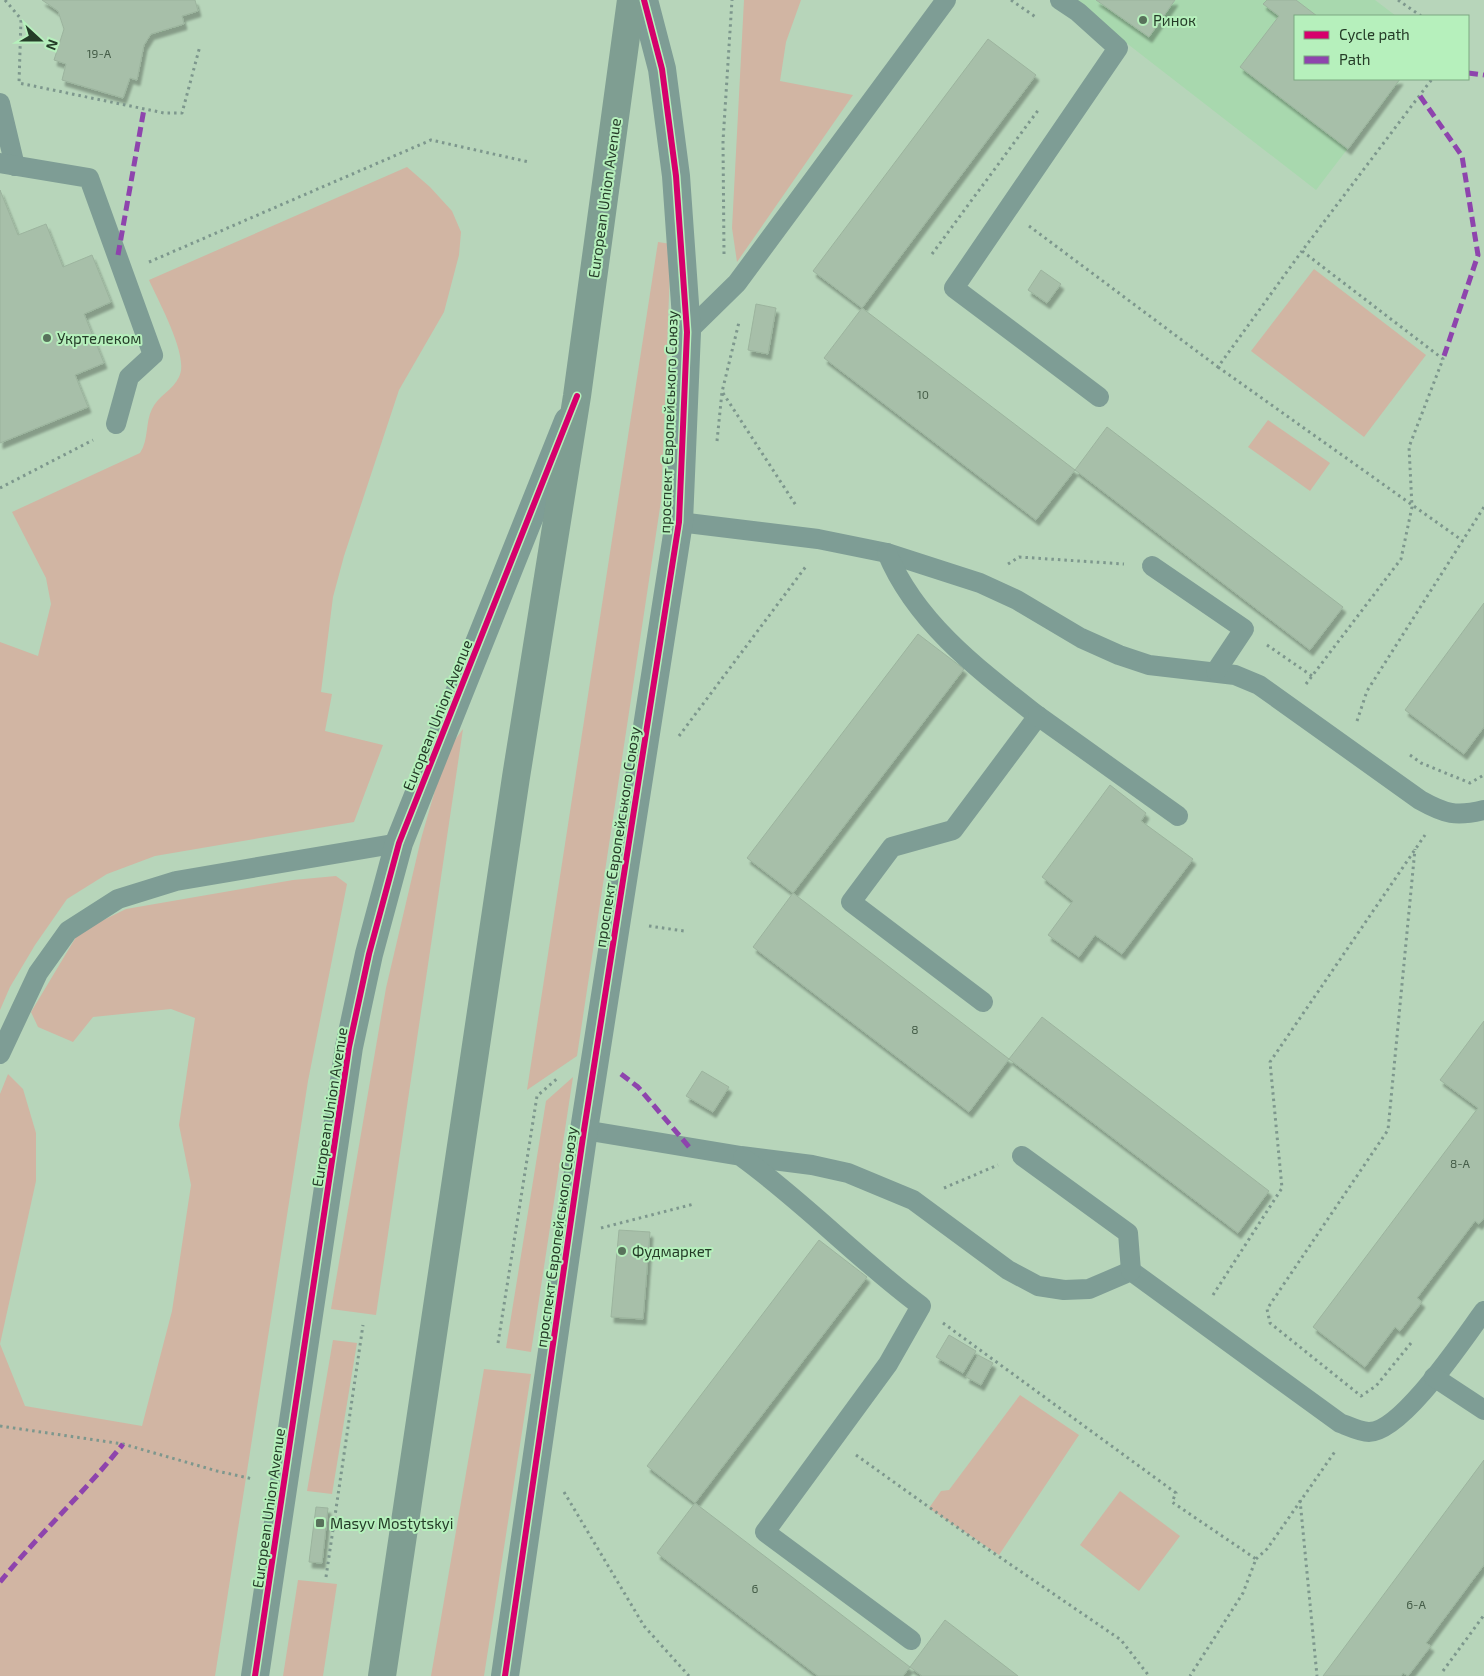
<svg xmlns="http://www.w3.org/2000/svg" width="1484" height="1676" font-family="'Exo 2',sans-serif">
<style>
.built{fill:#a8d8ae}
.green{fill:#d1b5a3}
.building{fill:#a7bfa9;stroke:#9cb49e;filter:url(#shadow)}
.lines{fill:none;stroke-linecap:round;stroke-linejoin:round}
.path{stroke:#7d978d;stroke-width:3;stroke-dasharray:2.5 4;stroke-linecap:butt}
.lane{stroke:#7e9d95;stroke-width:20}
.street{stroke:#7e9d95;stroke-width:28}
.secondary{stroke:#7f9e92;stroke-width:28}
.quiet{stroke:#8e44ad;stroke-width:5;stroke-dasharray:10 5;stroke-linecap:butt}
.cycleway-casing{stroke:#b6f0bc;stroke-width:9}
.cycleway{stroke:#d6006c;stroke-width:6}
.poi-dot{fill:#58725b;stroke:#b6f0bc;stroke-width:2}
.labels{text-anchor:middle;dominant-baseline:central;stroke-width:4;stroke-linejoin:round;paint-order:stroke}
.number-label{font-size:12px;fill:#465e49}
.poi-label{font-size:15px;fill:#253c28;stroke:#b6f0bc;text-anchor:start}
.street-label{font-size:15px;fill:#253c28;stroke:#b6f0bc}
</style>
<defs>
<filter id="shadow"><feDropShadow dx="3" dy="5.5" stdDeviation="1" flood-color="#0004"/></filter>
</defs>
<rect width="100%" height="100%" fill="#b7d5ba"/>
<polygon class="built" points="1071,0 1375,0 1396,16 1295,16 1295,79 1401,79 1316,190"/>
<g class="green">
<polygon points="744,0 801,0 786,42 780,81 853,95 737,262 732,228"/>
<path d="M407,167L430,187L452,211L461,232L459,255L444,312L399,390L344,556L333,597L321,692L332,694L325,731L383,745L354,822L155,856L107,874L67,899L35,945L10,987L0,1010V642L38,656L51,604L46,578L12,512L140,453C149,439 145,423 152,409C158,396 173,390 179,377C190,357 158,301 149,280Z"/>
<polygon points="658,242 671,244 661,501 577,1056 527,1090"/>
<polygon points="1314,269 1426,355 1364,437 1251,351"/>
<polygon points="1268,420 1330,463 1310,491 1248,447"/>
<polygon points="463,729 376,1315 331,1309 386,988 421,839 446,752"/>
<polygon points="336,876 347,884 308,1081 215,1676 0,1676 0,1344 25,1406 142,1426 172,1311 191,1185 179,1125 195,1018 171,1009 93,1017 73,1042 38,1027 31,1012 79,932 126,909 293,880"/>
<polygon points="8,1074 23,1089 36,1133 36,1181 0,1344 0,1094"/>
<polygon points="573,1077 531,1352 506,1348 546,1101"/>
<polygon points="333,1340 357,1343 332,1494 307,1491"/>
<polygon points="484,1369 531,1374 484,1676 431,1676"/>
<polygon points="1020,1395 1079,1435 999,1555 929,1508 941,1491 949,1490"/>
<polygon points="1120,1491 1180,1536 1139,1591 1080,1545"/>
<polygon points="298,1580 337,1584 323,1676 283,1676"/>
</g>
<g class="building">
<polygon points="42,0 195,0 198,11 182,16 184,24 151,34 144,45 137,80 130,78 123,98 62,80 66,64 54,60 64,29 58,11"/>
<polygon points="1096,0 1175,0 1149,37"/>
<polygon points="1267,0 1296,0 1317,16 1295,16 1295,79 1400,79 1348,149 1240,67 1279,16 1263,4"/>
<polygon points="988,39 1036,75 862,308 813,271"/>
<polygon points="0,190 18,235 46,224 63,267 92,255 111,302 84,314 104,363 75,375 88,407 0,443"/>
<polygon points="1041,270 1061,284 1047,303 1028,290"/>
<polygon points="756,304 776,308 768,354 748,350"/>
<polygon points="862,308 1075,470 1036,520 824,358"/>
<polygon points="1107,427 1343,607 1310,650 1075,470"/>
<polygon points="1484,603 1484,727 1464,754 1405,710"/>
<polygon points="918,634 964,669 793,893 747,858"/>
<polygon points="1110,785 1146,813 1141,821 1193,859 1122,954 1095,935 1079,957 1048,935 1073,901 1042,877"/>
<polygon points="793,893 1009,1059 969,1112 753,947"/>
<polygon points="1042,1017 1269,1191 1238,1233 1009,1059"/>
<polygon points="1484,1021 1484,1218 1479,1224 1475,1221 1417,1298 1422,1302 1400,1331 1395,1327 1365,1367 1313,1327 1478,1108 1440,1080"/>
<polygon points="702,1071 729,1087 713,1112 686,1096"/>
<polygon points="619,1230 650,1232 643,1319 611,1317"/>
<polygon points="819,1240 867,1277 695,1503 647,1466"/>
<polygon points="949,1335 976,1351 963,1373 936,1357"/>
<polygon points="978,1355 993,1363 981,1385 966,1377"/>
<polygon points="1484,1460 1484,1565 1426,1643 1431,1646 1408,1676 1403,1673 1401,1676 1323,1676"/>
<polygon points="695,1503 910,1667 903,1676 818,1676 657,1553"/>
<polygon points="316,1507 328,1508 322,1563 309,1562"/>
<polygon points="945,1620 1018,1676 922,1676 910,1667"/>
</g>
<g class="lines">
<g class="path">
<polyline points="5,0 21,19 19,83 164,113 182,113 200,46"/>
<polyline points="1011,0 1037,18"/>
<polyline points="1398,0 1421,16"/>
<polyline points="1029,226 1218,367 1302,251"/>
<polyline points="724,254 723,141 732,0"/>
<polyline points="932,254 1039,109"/>
<polyline points="149,262 431,140 529,162"/>
<polyline points="1218,367 1463,541"/>
<polyline points="723,393 797,507"/>
<polyline points="717,441 722,392 739,322"/>
<polyline points="0,488 93,440"/>
<polyline points="1008,564 1019,557 1124,564"/>
<polyline points="1267,645 1312,676"/>
<polyline points="1306,684 1401,559 1412,507 1409,447 1443,359 1302,251 1432,79"/>
<polyline points="1357,721 1367,691 1484,507"/>
<polyline points="679,736 807,565"/>
<polyline points="1410,755 1421,763 1470,783 1484,775"/>
<polyline points="649,926 684,931"/>
<polyline points="944,1188 998,1165"/>
<polyline points="601,1228 694,1204"/>
<polyline points="1213,1295 1282,1188 1270,1062 1425,835"/>
<polyline points="943,1323 1176,1493 1172,1502 1256,1559 1243,1593 1190,1676"/>
<polyline points="498,1343 537,1096 559,1077"/>
<polyline points="1411,1343 1376,1386 1361,1396 1270,1323 1267,1309 1388,1130 1415,849"/>
<polyline points="0,1426 123,1444 217,1471 253,1479"/>
<polyline points="856,1455 982,1545 1121,1640 1149,1676"/>
<polyline points="564,1492 644,1626 689,1676"/>
<polyline points="1300,1500 1317,1676"/>
<polyline points="1256,1559 1267,1549 1336,1450"/>
<polyline points="326,1577 363,1325"/>
<polyline points="1443,1671 1484,1615"/>
</g>
<g class="lane">
<polyline points="1060,0 1078,12 1118,48 954,288 1099,397"/>
<polyline points="0,103 15,166"/>
<polyline points="0,163 89,178 153,355 129,377 116,424"/>
<polyline points="687,332 737,283 946,0"/>
<path d="M679,522L818,539L887,553L980,583L1017,600L1081,638L1119,655L1149,665L1235,675L1259,685L1420,800C1445,814 1456,817 1484,810"/>
<path d="M887,553C916,623 979,670 1038,716L953,830L892,847L851,902L983,1002"/>
<polyline points="1152,566 1244,629 1216,671"/>
<polyline points="1038,716 1178,816"/>
<polyline points="0,1054 38,973 68,931 118,899 176,881 399,843"/>
<path d="M584,1130L741,1156L812,1165L848,1173L913,1200L1008,1270L1038,1286L1064,1290L1089,1289L1131,1271L1340,1423C1348,1426 1360,1432 1369,1432C1402,1432 1464,1338 1484,1311"/>
<polyline points="1022,1156 1128,1233 1131,1271"/>
<path d="M743,1158C805,1203 859,1260 921,1306L888,1364L765,1532L911,1640"/>
<polyline points="1434,1377 1484,1410"/>
</g>
<g class="street">
<polyline points="255,1676 349,1047 369,954 399,843 568,421"/>
<polyline points="505,1676 584,1130 679,522 687,332 676,176 662,69 644,0"/>
</g>
<polyline class="secondary" points="382,1676 516,777 577,396 631,0"/>
<g class="quiet">
<polyline points="1468,73 1484,75"/>
<polyline points="1420,96 1462,156 1478,255 1443,359"/>
<polyline points="118,255 144,109"/>
<polyline points="621,1074 638,1087 690,1148"/>
<path d="M0,1582C39,1534 85,1492 123,1444"/>
</g>
<g class="cycleway-casing">
<g id="cycleway">
<polyline points="255,1676 349,1047 369,954 399,843 577,396"/>
<polyline points="505,1676 584,1130 679,522 687,332 676,176 662,69 644,0"/>
</g>
</g>
<use href="#cycleway" class="cycleway"/>
</g>
<g class="poi-dot">
<circle cx="1143" cy="20" r="5"/>
<circle cx="47" cy="338" r="5"/>
<circle cx="622" cy="1251" r="5"/>
<rect x="315" y="1518" width="10" height="10" rx="2.5"/>
</g>
<g class="labels">
<g class="number-label">
<text x="99" y="53">19-А</text>
<text x="923" y="394">10</text>
<text x="915" y="1029">8</text>
<text x="1460" y="1163">8-А</text>
<text x="755" y="1588">6</text>
<text x="1416" y="1604">6-А</text>
</g>
<g class="poi-label">
<text x="1153" y="20">Ринок</text>
<text x="57" y="338">Укртелеком</text>
<text x="632" y="1251">Фудмаркет</text>
<text x="330" y="1523">Masyv Mostytskyi</text>
</g>
<g class="street-label">
<text transform="translate(604 198) rotate(-82)">European Union Avenue</text>
<text transform="translate(668 422) rotate(-88)">проспект Європейського Союзу</text>
<text transform="translate(437 715) rotate(-68)">European Union Avenue</text>
<text transform="translate(617 837) rotate(-81)">проспект Європейського Союзу</text>
<text transform="translate(329 1107) rotate(-81)">European Union Avenue</text>
<text transform="translate(556 1237) rotate(-82)">проспект Європейського Союзу</text>
<text transform="translate(268 1508) rotate(-82)">European Union Avenue</text>
</g>
</g>
<rect x="1294" y="15" width="175" height="65" fill="#b6f0bc" stroke="#7ca881"/>
<rect x="1304" y="31" width="25" height="8" fill="#d6006c" stroke="#7ca881"/>
<text x="1339" y="40" font-size="15" fill="#253c28">Cycle path</text>
<rect x="1304" y="56" width="25" height="8" fill="#8e44ad" stroke="#7ca881"/>
<text x="1339" y="65" font-size="15" fill="#253c28">Path</text>
<g transform="translate(40 40) rotate(111)" stroke="#b6f0bc" stroke-width="4" paint-order="stroke">
<path d="M0-4L9 19L0 12L-9 19Z" fill="#253c28"/>
<text y="-8" font-size="14" font-weight="bold" text-anchor="middle" fill="#253c28">N</text>
</g>
</svg>
